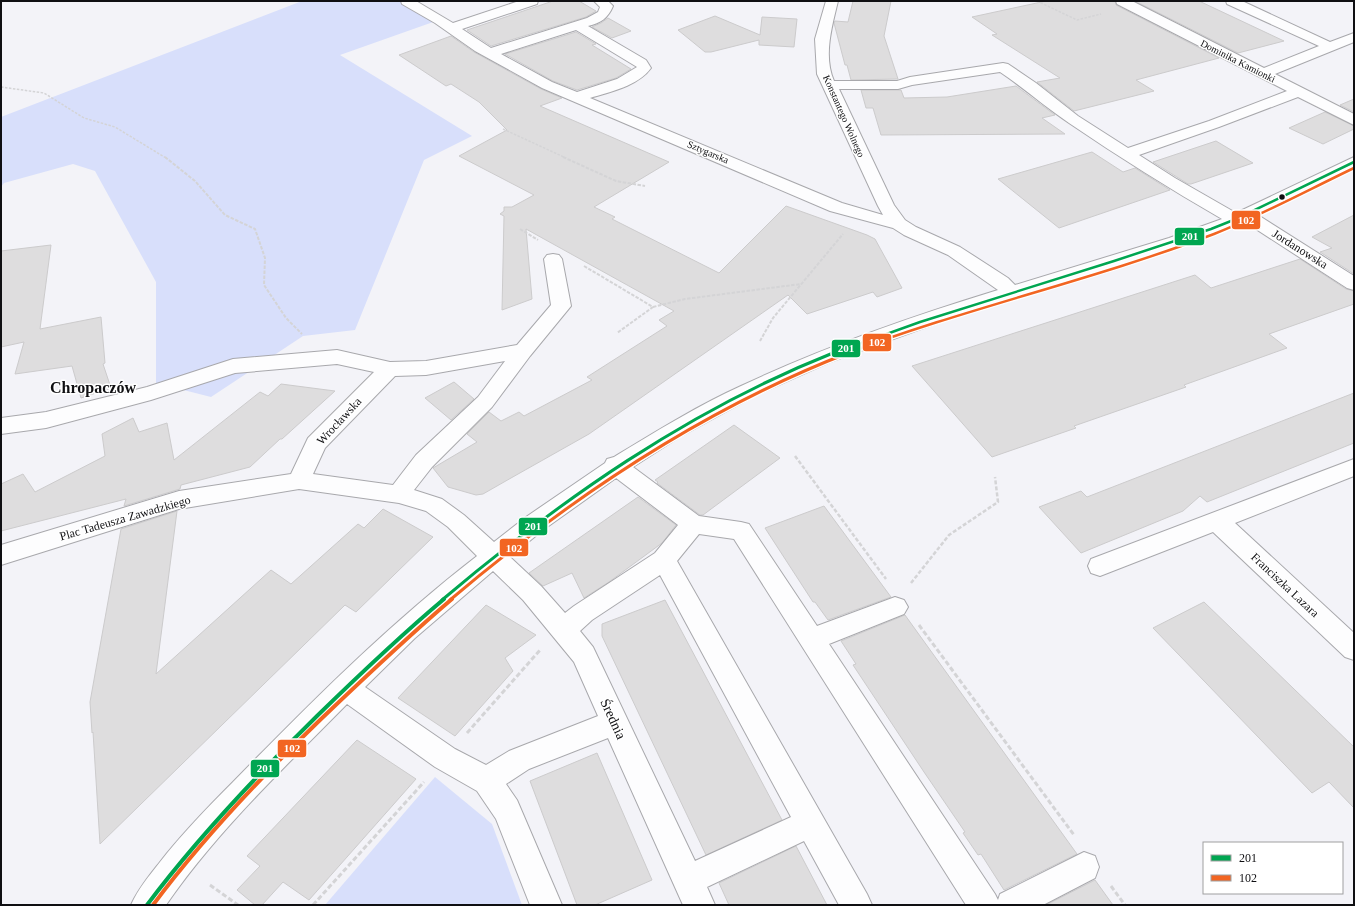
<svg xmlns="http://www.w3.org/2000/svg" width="1355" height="906" font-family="Georgia,serif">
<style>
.green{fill:#d8dffb}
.building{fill:#deddde;stroke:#cccbcc}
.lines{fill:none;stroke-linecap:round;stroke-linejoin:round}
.minor-casing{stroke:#a8a8ac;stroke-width:2}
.path-far3{stroke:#d4d4d6;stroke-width:1.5;stroke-dasharray:2.5 1.5;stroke-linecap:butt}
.path-far2{stroke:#d4d4d6;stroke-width:2;stroke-dasharray:3.5 1.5;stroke-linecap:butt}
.path-far1{stroke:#d4d4d6;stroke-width:2.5;stroke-dasharray:4 2;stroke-linecap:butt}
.path{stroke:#d4d4d6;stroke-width:3;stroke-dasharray:5 2.5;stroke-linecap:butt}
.minor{fill:#fdfdfe;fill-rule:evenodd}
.bus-1-far2-casing{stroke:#fff;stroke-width:5}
.bus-1-far1-casing{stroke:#fff;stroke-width:6}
.bus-1-casing{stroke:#fff;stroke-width:7}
.bus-2-far2-casing{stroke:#fff;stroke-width:5}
.bus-2-far1-casing{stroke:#fff;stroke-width:6}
.bus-2-casing{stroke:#fff;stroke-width:7}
.bus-1-far2{stroke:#00a651;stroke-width:2.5}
.bus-1-far1{stroke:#00a651;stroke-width:3}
.bus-1{stroke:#00a651;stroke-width:4}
.bus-2-far2{stroke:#f26522;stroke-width:2.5}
.bus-2-far1{stroke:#f26522;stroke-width:3}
.bus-2{stroke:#f26522;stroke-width:4}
.bus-dot{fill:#0f0f12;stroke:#fff;stroke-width:1.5}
.labels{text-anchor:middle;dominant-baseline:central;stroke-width:3;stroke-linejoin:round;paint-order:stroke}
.far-street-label{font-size:10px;fill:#0f0f12;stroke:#fff}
.street-label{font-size:12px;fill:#0f0f12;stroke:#fff}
.near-street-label{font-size:14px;fill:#0f0f12;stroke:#fff}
.district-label{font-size:16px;font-weight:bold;fill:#0f0f12;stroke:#fff}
.line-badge{stroke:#fff;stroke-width:1.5}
.badge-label{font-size:11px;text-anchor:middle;font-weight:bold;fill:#fff}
</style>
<rect width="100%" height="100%" fill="#f3f3f8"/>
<g class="green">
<polygon points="302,1 407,1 436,21 340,55 472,136 424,160 355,330 303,336 211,397 156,383 156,282 95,171 73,164 4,183 1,187 1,117"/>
<polygon points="435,777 492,824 522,905 325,905"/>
</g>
<g class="building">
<polygon points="553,1 579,1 596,11 586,17 491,46 467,30"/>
<polygon points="853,1 891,1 884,36 898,79 851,80 847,65 845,65 834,23 835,21 848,22"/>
<polygon points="1046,1 1115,1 1116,5 1219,58 1136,80 1154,91 1074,111 1037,82 1060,78 992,35 997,34 972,17"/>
<polygon points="1135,1 1199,1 1284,41 1238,53"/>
<polygon points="715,16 760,35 762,17 797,19 794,47 759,45 759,40 711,52 705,52 678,30"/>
<polygon points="608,18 631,31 612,38 592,27 601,23"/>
<polygon points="576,32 596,44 592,45 631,69 616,78 577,90 553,81 505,54"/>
<polygon points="451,36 474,52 541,89 562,98 540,106 669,162 594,207 615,217 612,219 719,273 786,206 867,235 875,239 902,288 877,297 873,292 807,314 788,295 589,434 511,478 483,494 476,495 448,487 433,468 477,442 467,434 489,412 501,421 519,412 524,416 592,380 587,377 667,326 659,320 674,311 526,229 532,299 502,310 504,216 500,214 504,211 504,207 512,207 534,195 459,156 507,130 479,102 451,84 446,86 399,55"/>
<polygon points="1016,86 1055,115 1042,118 1065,134 881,135 873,108 866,108 861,90 901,90 904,98 947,97"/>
<polygon points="1354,99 1354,112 1340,105"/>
<polygon points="1325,112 1354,126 1354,129 1323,144 1289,128"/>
<polygon points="1216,141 1253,163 1191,184 1188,184 1153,162"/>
<polygon points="1092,152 1123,172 1135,168 1170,190 1059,228 998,179"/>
<polygon points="1354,215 1354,274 1320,252 1332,248 1312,237"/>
<polygon points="51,245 40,329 101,317 105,363 103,364 111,388 81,398 72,366 15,374 24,342 1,347 1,251"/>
<polygon points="1300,259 1346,289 1354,291 1354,304 1269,334 1287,348 1184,385 1186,387 1074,426 1076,428 992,457 912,366 1195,275 1211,288"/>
<polygon points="454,382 474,399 451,420 425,398"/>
<polygon points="281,384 335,391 282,439 280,439 250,467 181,485 180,489 124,506 126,499 1,531 1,484 23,474 35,492 105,456 102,434 133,418 139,432 167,423 174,460 260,392 268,396"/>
<polygon points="1354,393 1354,443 1207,502 1200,496 1183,511 1081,553 1039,507 1081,491 1087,497"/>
<polygon points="734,425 780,458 703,515 700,515 657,483 658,482 655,480"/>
<polygon points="638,497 676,525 662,543 609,582 584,598 572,573 543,586 529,573"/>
<polygon points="824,506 891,597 828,620 815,602 813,602 765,528"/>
<polygon points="383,509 433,537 356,612 345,605 100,844 93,732 92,733 90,702 121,529 177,511 156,674 271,570 291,584 358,524 364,528"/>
<polygon points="665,600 782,820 706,855 602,636 602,624"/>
<polygon points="1204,602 1354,747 1354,808 1329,782 1312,793 1153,628"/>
<polygon points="486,605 536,635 505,658 513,671 455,736 398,698"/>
<polygon points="905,615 910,622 1077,854 1004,890 981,854 978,855 963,833 965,832 924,772 853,665 856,664 841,641"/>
<polygon points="357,740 416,779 309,900 283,882 262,905 255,905 237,890 260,866 247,856"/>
<polygon points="597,753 652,880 595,905 577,905 530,781"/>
<polygon points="796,846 827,905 729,905 719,883"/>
<polygon points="1095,880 1113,905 1046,905"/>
</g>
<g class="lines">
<g class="minor-casing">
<g id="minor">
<path d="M401,1H416L453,23L519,1H538L537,4L462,29L491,48L587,18L598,12L600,7L594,1H608L613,6C608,18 601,23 588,26L646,60L651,68C638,86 610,92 590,98L842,203L883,215L878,206L817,74L815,39L826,1H838C832,26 823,56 834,81H897L910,77L1003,63L1008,64L1036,83L1078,116L1128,148L1209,121L1287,91L1117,4L1116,1H1132L1264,68L1319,46L1227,4L1226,1H1242L1330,42L1354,33V42L1275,74L1354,114V125L1298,97L1219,127L1139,155L1175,178L1236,213L1354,157V168L1258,215L1354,276V290L1347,288L1245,222L1182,246L943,321L830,362L754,396L681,436L633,467L699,516L741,522L749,524L817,626L895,597L904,600L908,607L904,614L829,644L995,894L998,900L1000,894L1084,852L1095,856L1099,867L1095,878L1043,905H966L734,539L699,534L677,561L867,894L872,905H839L804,841L707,887L715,905H683L608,738L529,769L506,784L517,800L562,905H530L496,819L477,791L435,767L347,704C284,768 217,831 166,905H131C138,889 149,876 160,862C182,834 207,808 233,782C310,703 389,624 477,556L448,527L426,511L399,503L299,489L179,509L1,565V545L179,491L291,474L308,438L374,372L337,364L235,373L151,400L46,428L1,434V418L46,412L147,387L233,359L337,350L390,362L426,361L517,345L551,305L544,259L547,255L553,254L559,255L562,259L571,306L530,356L492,407L432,467L414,490L442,499L464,515L494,542L526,517L605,463L607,459L614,457C655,432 697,406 741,386C824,347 910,317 998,290L948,255L904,235L893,228L830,211L542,88L475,51L435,23L402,4ZM576,30L637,67L617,79L577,92L552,82L501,54ZM1000,72C1024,88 1045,107 1069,123C1119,157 1170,189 1222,219L1169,238L1015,285L1008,278L960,247L916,227L905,220L894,205L839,89H898L912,85ZM505,361L478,397L416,455L393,485L313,474L325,448L395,376L426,375ZM616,478L678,525L655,553L574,606L565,613L541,586L510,557L543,530ZM493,571L523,600L574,662L598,716L509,751L486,765L455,749L365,687L415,638ZM660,575L791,817L695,861L593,647L580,631L592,620Z"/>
<polygon points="1354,459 1354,476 1235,523 1354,633 1354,660 1345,657 1213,532 1100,576 1091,573 1088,566 1091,559"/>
</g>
</g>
<g class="path-far3">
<polyline points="1037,1 1077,20 1101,14"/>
<polyline points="1,87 44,93 84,118 115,127 166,158"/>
<polyline points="503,129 566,158"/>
</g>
<g class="path-far2">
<polyline points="165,157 195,181 225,215 255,229 265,258 264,285 286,318 302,334"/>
<polyline points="563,157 616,181 645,186"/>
<polyline points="520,229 538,240"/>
<polyline points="584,266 653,307 617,333"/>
<polyline points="653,307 685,299 801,284"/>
<polyline points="760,341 773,318 843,234"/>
</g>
<g class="path-far1">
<polyline points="795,456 886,579"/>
<polyline points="911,583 949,535 998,502 995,477"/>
</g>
<g class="path">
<polyline points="919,625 1074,835"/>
<polyline points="467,733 540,650"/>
<polyline points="210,885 238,905"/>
<polyline points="1111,886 1125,905"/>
<polyline points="313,905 424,782"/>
</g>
<use href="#minor" class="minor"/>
<g class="bus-1-far2-casing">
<polyline id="bus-1-far2" points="831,354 920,322 1114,261 1211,229 1236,219 1354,162"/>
</g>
<g class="bus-1-far1-casing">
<path id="bus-1-far1" d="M442,600C560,500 689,410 833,353"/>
</g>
<g class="bus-1-casing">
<path id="bus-1" d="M147,905C198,837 256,776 317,716C358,676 400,636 444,599"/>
</g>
<g class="bus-2-far2-casing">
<path id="bus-2-far2" d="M845,354C966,308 1093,280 1214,234C1262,215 1308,190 1354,168"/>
</g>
<g class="bus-2-far1-casing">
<path id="bus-2-far1" d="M450,600C570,498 701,410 848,353"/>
</g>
<g class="bus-2-casing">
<path id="bus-2" d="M153,905C203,838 260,778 320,720C363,679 406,638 452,599"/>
</g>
<use href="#bus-1-far2" class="bus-1-far2"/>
<use href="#bus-1-far1" class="bus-1-far1"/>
<use href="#bus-1" class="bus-1"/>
<use href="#bus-2-far2" class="bus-2-far2"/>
<use href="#bus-2-far1" class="bus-2-far1"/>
<use href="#bus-2" class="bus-2"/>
</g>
<circle class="bus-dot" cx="1282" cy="197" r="3.5"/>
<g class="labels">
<g class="far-street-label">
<text transform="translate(1238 61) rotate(27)">Dominika Kamionki</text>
<text transform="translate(844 116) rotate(66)">Konstantego Wolnego</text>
<text transform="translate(708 152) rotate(23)">Sztygarska</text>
</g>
<g class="street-label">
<text transform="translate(1300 249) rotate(32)">Jordanowska</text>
<text transform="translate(339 421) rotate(-47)">Wrocławska</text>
<text transform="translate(125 518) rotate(-16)">Plac Tadeusza Zawadzkiego</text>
<text transform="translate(1285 585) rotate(43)">Franciszka Lazara</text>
</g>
<g class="near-street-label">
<text transform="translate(613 719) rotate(65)">Średnia</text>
</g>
<g class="district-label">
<text x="93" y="387">Chropaczów</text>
</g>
</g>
<g class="line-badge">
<rect x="1231" y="210" width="30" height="20" rx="4" fill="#f26522"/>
<rect x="1174" y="227" width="31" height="19" rx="4" fill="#00a651"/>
<rect x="862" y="333" width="30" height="19" rx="4" fill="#f26522"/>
<rect x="831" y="339" width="30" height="19" rx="4" fill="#00a651"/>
<rect x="518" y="517" width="30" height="19" rx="4" fill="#00a651"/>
<rect x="499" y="538" width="30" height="19" rx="4" fill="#f26522"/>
<rect x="277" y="739" width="30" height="19" rx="4" fill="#f26522"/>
<rect x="250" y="759" width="30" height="19" rx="4" fill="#00a651"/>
</g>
<g class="badge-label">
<text x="1246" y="224">102</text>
<text x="1190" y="240">201</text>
<text x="877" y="346">102</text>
<text x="846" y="352">201</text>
<text x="533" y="530">201</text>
<text x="514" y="552">102</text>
<text x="292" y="752">102</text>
<text x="265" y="772">201</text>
</g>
<rect width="1355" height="906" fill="none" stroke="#0f0f12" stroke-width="4"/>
<rect x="1203" y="842" width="140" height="52" fill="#ffffff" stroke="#9f9fa0"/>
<rect x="1211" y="855" width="20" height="6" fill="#00a651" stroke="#9f9fa0"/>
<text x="1239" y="862" font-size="12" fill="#0f0f12">201</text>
<rect x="1211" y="875" width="20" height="6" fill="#f26522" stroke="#9f9fa0"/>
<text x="1239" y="882" font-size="12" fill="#0f0f12">102</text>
</svg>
